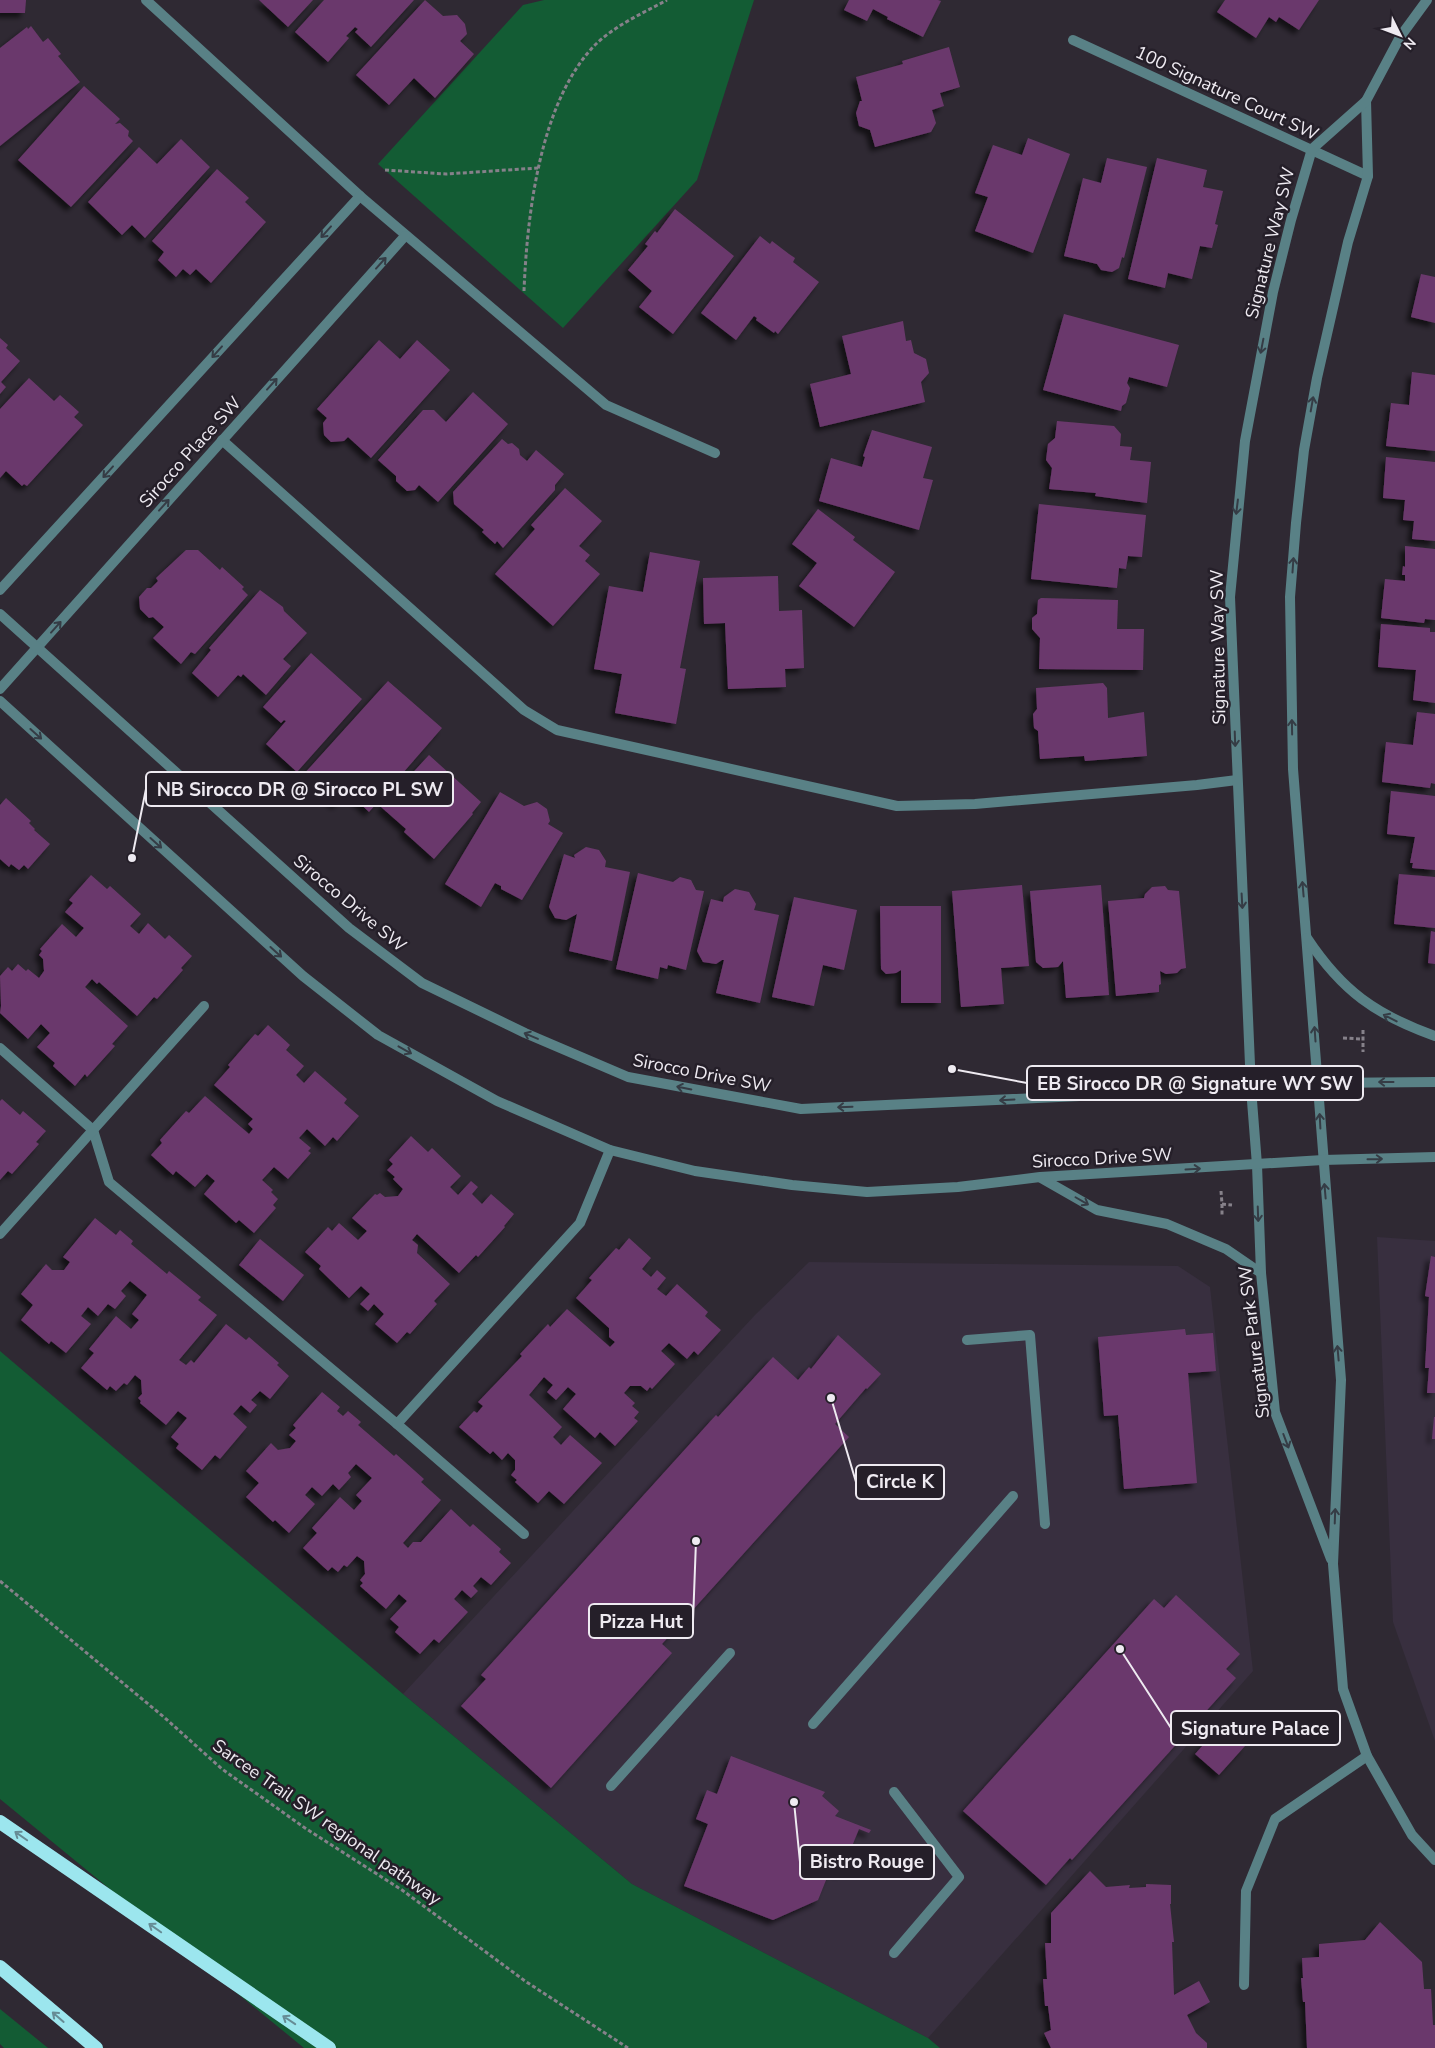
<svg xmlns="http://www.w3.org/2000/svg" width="1435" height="2048" font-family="'Nunito Sans',sans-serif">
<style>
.built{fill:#382f3f}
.green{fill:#135c34}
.building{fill:#6b396c;filter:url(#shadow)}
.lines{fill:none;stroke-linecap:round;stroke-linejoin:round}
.path{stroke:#86818a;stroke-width:3;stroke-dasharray:4 2.5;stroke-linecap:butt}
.service{stroke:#598186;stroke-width:10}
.minor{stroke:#598186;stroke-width:10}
.tertiary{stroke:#598186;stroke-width:10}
.trunk{stroke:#9ce6ee;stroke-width:14}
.oneway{stroke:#353c45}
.oneway2{stroke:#668c95}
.labels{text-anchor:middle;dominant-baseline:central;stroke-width:5;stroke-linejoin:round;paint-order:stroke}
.street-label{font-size:18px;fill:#eeeaf1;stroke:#251f29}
.leader{fill:none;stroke:#eeeaf1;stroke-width:2}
.callout-dot{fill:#eeeaf1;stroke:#251f29;stroke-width:2}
.callout{fill:#251f29;stroke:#eeeaf1;stroke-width:2}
.callout-label{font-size:19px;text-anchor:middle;font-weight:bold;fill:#eeeaf1}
</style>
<defs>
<filter id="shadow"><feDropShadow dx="-4.5" dy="4.5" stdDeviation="2.5" flood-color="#0009"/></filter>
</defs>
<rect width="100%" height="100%" fill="#2f2933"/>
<g class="built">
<polygon points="1377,1237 1435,1241 1435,1741 1393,1622"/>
<polygon points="809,1262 1178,1266 1210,1287 1253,1671 928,2038 632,1884 403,1694 755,1315"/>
</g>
<g class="green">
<polygon points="544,0 754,0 697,180 563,328 378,164 523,5"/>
<polygon points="0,1351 403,1694 632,1884 928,2038 940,2048 304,2048 0,1799"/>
<polygon points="0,2009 48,2048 4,2048 0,2044"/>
</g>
<g class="building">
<polygon points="0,0 26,0 25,13 0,13"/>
<polygon points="259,0 313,0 288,27"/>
<polygon points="324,0 414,0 371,47 355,32 358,29 355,27 346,36 349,38 328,62 295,32"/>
<polygon points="425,0 443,16 457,15 465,24 467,34 460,41 474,54 435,98 414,78 389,105 356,75"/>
<polygon points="849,0 938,0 941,1 923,37 887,19 888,17 873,9 867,21 844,10"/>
<polygon points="1225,0 1319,0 1299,30 1279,17 1276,22 1269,17 1256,38 1217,12"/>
<polygon points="31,26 43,42 48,38 61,54 58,56 80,82 0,146 0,48 27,27 28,29"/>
<polygon points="949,47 960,87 940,93 944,106 932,110 936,123 931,132 875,147 870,130 859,126 856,113 860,101 862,101 856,77 903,64 902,61"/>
<polygon points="84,86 120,119 115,124 120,123 129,131 128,136 133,141 71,207 18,160"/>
<polygon points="1028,138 1070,154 1033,253 975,231 988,197 975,193 993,145 1022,155"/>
<polygon points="181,139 210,167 145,238 132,225 122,235 88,202 139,147 157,164"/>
<polygon points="1107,158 1147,167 1124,258 1122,257 1119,268 1112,272 1101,270 1097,264 1064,256 1083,178 1101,183"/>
<polygon points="1157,158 1207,170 1203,187 1223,191 1215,224 1218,225 1212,248 1200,246 1192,279 1168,273 1165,288 1128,279"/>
<polygon points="217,169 249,198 245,202 266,222 211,283 196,269 190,275 183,269 176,277 158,260 164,252 152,241"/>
<polygon points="675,209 734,256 673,334 639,307 652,291 628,270 648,246 645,244 655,231 657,233"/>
<polygon points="760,236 770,244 772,241 789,254 795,258 793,262 819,282 778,334 775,331 774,333 756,320 757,318 754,316 736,340 701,313"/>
<polygon points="1421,274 1435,277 1435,323 1411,317"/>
<polygon points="1064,314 1179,345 1167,387 1129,377 1127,383 1130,388 1126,403 1122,406 1121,411 1043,390"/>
<polygon points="903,321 906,341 911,340 914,353 926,359 929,373 921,382 925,402 820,427 810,384 851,374 842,336"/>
<polygon points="0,338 8,345 6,348 20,361 1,382 6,387 0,394"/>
<polygon points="379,340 400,359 417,340 450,370 371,458 348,437 344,441 331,442 324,435 323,423 327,418 317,409"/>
<polygon points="1412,372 1435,375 1435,451 1386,446 1391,403 1409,405"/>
<polygon points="29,378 54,401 60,395 79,412 74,417 83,425 27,486 24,484 22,486 6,471 0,478 0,409"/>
<polygon points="473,392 508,424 438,502 419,485 415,490 407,491 396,481 396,476 378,460 423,410 434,410 446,422"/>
<polygon points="1057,421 1114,426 1121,434 1120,446 1132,447 1130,460 1151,462 1147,503 1095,496 1096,493 1049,489 1052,468 1046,460 1048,444 1055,438"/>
<polygon points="872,430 932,447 923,478 933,480 919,530 819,501 831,458 862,467 865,457 863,456"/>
<polygon points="502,439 508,444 512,443 519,449 520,455 527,461 536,450 564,474 555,485 555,490 503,548 497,541 495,544 482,532 484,530 454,504 453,492"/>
<polygon points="1386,457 1435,462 1435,541 1412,539 1414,521 1403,520 1405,500 1383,498"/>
<polygon points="565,488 602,521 579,546 590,555 585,561 600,574 553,626 495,574 535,529 531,525"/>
<polygon points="1039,504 1146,515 1142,557 1128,556 1126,569 1119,568 1117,588 1031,579"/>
<polygon points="818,509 855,537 853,540 895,572 854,627 799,586 817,563 792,544"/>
<polygon points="1405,546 1435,549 1435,620 1425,619 1424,623 1381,618 1385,579 1405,581 1405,575 1402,575 1403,566 1405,567"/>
<polygon points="186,550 198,550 220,570 222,567 244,587 242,589 248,595 195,654 191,652 181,664 153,638 164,627 153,617 149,618 140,609 139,597 147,588 151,588 158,581 156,578"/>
<polygon points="650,552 700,561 680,668 686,669 676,724 615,713 622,674 594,669 609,586 643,592"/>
<polygon points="778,576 779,611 802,610 804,668 785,669 786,687 728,689 725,623 704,624 703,578"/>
<polygon points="260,590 283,607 284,611 307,633 283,659 291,666 266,695 243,674 241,677 238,675 218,697 192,673 211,650 209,648"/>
<polygon points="1041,598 1118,600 1117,629 1144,629 1143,670 1039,669 1040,638 1032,629 1032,618 1037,614 1038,600"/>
<polygon points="1381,624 1430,628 1430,632 1435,632 1435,703 1413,700 1416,670 1378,667"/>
<polygon points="311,653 362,699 297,772 266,744 286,721 284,720 281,723 263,707"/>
<polygon points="388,681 442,728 369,812 348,792 336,805 303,775"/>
<polygon points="1103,683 1107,688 1108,718 1144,712 1147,756 1085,761 1084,756 1040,759 1038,731 1034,728 1033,714 1037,709 1036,688"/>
<polygon points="1417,712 1435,714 1435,784 1431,783 1430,788 1382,782 1386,742 1413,745"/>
<polygon points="429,755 481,802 472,813 473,814 434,859 404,832 406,829 381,807"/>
<polygon points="1391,791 1435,796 1435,870 1412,868 1413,863 1410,863 1415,837 1387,834"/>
<polygon points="500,792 524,806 537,802 547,809 550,821 548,824 563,833 522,900 501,889 501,886 495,883 481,907 445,884"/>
<polygon points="6,798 31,821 29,823 35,829 34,830 50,844 28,869 24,865 19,870 11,864 9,867 0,859 0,805"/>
<polygon points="586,847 599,850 606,861 605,867 630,872 612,961 569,951 577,914 566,920 555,918 549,907 564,854 575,858 574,855"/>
<polygon points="638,873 673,882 680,877 691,880 696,890 704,891 686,970 668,965 667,969 660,967 658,979 616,969"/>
<polygon points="1399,874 1435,877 1435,928 1394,924"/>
<polygon points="91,875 107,889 110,886 141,914 130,926 139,934 148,923 165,939 169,935 192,956 181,968 183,970 157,999 154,997 137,1016 99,982 97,984 92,979 85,987 128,1026 112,1044 115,1046 87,1077 85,1074 75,1086 53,1066 55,1063 37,1047 50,1033 41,1024 28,1039 0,1013 1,1006 0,976 8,967 12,971 18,964 26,971 28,969 39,978 44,971 43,959 39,955 42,951 40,949 62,924 76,937 84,928 65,912 73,903 69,900"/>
<polygon points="1022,885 1029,966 1001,968 1004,1004 961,1007 952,891"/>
<polygon points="1101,885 1109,995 1066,998 1063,961 1058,967 1043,968 1036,962 1030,891"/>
<polygon points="1165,886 1168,890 1179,891 1186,968 1181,969 1177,973 1166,974 1160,971 1161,984 1159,985 1159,992 1116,996 1108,901 1144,898 1145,894 1152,887"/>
<polygon points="735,889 749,892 756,904 754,910 779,915 760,1003 716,993 724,960 722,960 716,964 703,962 697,951 711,899 723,902 724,897"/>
<polygon points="794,897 857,910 844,970 823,965 814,1006 772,997"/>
<polygon points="880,906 941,906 941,1003 901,1003 901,970 896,973 886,974 881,969"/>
<polygon points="1431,931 1435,932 1435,964 1428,963"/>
<polygon points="268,1025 290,1045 286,1050 304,1066 296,1075 304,1083 315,1071 347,1099 344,1103 359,1116 337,1141 333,1137 325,1146 307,1129 299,1138 311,1148 308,1151 311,1153 288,1179 274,1167 262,1180 273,1190 271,1192 278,1199 273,1205 276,1208 254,1233 239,1220 236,1223 204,1194 215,1181 207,1174 195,1187 176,1171 173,1175 151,1155 162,1143 160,1140 186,1111 189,1113 205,1096 249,1134 253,1129 248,1124 253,1119 214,1085 230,1067 228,1065 255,1034 258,1036"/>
<polygon points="2,1099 20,1115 23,1111 46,1131 36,1142 39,1144 12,1174 8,1171 0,1180 0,1101"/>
<polygon points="411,1136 428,1152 432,1148 461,1176 450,1187 458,1195 471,1181 478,1187 472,1194 482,1204 491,1194 514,1214 504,1226 505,1227 478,1257 476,1255 459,1273 417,1234 412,1240 418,1245 417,1253 450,1284 434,1301 437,1304 410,1334 407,1332 397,1343 375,1324 384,1314 374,1304 368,1311 360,1304 370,1294 361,1286 349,1298 319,1269 321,1266 305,1252 328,1227 332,1231 339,1223 358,1240 367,1231 352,1218 375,1194 377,1195 380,1193 385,1197 398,1196 403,1189 393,1179 395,1177 387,1170 393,1164 389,1160"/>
<polygon points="95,1218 116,1235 120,1230 133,1241 131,1244 167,1274 169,1271 201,1297 198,1300 217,1315 179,1360 186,1365 191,1360 194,1363 226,1324 246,1340 249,1337 279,1363 277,1365 289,1376 270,1399 260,1391 251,1400 257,1405 250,1413 241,1405 233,1414 247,1427 220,1459 215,1455 202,1470 176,1448 179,1444 171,1437 187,1418 178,1411 166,1425 140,1403 141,1401 138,1398 142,1394 141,1380 135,1375 127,1385 124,1383 116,1391 110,1386 107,1390 81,1368 94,1353 89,1349 116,1316 131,1329 139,1320 132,1314 147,1295 130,1281 121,1291 126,1296 115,1309 108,1304 98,1316 88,1307 81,1316 91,1324 66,1353 51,1341 49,1344 21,1320 33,1305 21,1294 46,1264 52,1270 64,1270 70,1262 63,1257"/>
<polygon points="629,1238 651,1258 642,1269 651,1277 657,1270 666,1278 657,1289 666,1296 677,1284 708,1312 705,1316 721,1330 698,1355 694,1351 687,1359 669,1343 661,1351 675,1364 652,1389 650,1387 647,1391 641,1386 630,1386 624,1393 635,1403 632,1406 639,1412 634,1418 638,1421 615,1446 600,1432 595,1438 563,1409 576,1394 568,1387 556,1400 547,1392 553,1385 544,1377 529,1395 562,1427 553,1437 561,1445 570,1435 602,1463 564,1504 549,1491 538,1503 515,1482 517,1480 511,1475 515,1470 515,1460 508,1453 502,1460 493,1451 490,1454 459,1427 474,1411 477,1413 483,1406 478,1402 522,1356 520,1354 548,1324 550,1327 567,1309 610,1347 615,1342 609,1337 609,1328 576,1298 592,1280 589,1278 616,1248 619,1250"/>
<polygon points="260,1239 304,1275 283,1301 239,1265"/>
<polygon points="1431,1256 1435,1257 1435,1393 1427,1393 1429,1368 1425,1368 1429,1297 1425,1296"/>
<polygon points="1185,1329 1186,1335 1213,1333 1216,1371 1188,1373 1197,1483 1124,1489 1118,1415 1104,1416 1098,1337"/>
<polygon points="838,1335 881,1374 867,1389 866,1388 835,1424 849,1437 662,1644 672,1653 551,1788 461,1706 486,1679 481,1675 716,1415 718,1417 773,1357 798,1380 809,1367 811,1369"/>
<polygon points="322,1392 340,1407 337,1411 343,1416 348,1411 361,1422 358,1425 394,1456 396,1454 424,1479 421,1482 441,1500 403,1543 408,1548 413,1542 421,1542 451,1509 470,1527 473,1524 501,1549 499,1552 511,1563 491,1585 481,1577 473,1586 478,1591 471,1598 462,1590 454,1599 468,1612 439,1643 434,1639 420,1654 395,1632 399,1627 390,1619 407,1601 399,1594 386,1609 360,1586 363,1583 360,1580 365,1574 364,1561 357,1556 347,1567 344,1565 338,1572 332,1567 328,1571 303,1548 317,1533 312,1528 340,1497 354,1510 362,1501 356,1495 372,1478 356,1464 348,1473 351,1477 339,1490 333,1484 322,1496 312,1487 305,1495 315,1504 289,1533 275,1520 273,1522 246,1497 259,1483 246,1471 271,1443 278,1450 290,1448 296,1441 289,1435 296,1428 293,1425"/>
<polygon points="1434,1417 1435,1417 1435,1439 1432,1439"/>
<polygon points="1176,1595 1240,1654 1226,1669 1236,1678 1072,1860 1070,1858 1046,1885 963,1811 1154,1599 1164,1608"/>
<polygon points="1222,1724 1245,1746 1219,1775 1195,1754"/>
<polygon points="731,1756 825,1792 822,1796 839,1811 835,1816 871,1830 869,1833 859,1829 841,1873 830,1870 818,1900 773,1920 684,1886 708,1824 696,1819 707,1790 717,1794"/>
<polygon points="1090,1871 1106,1887 1130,1885 1129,1888 1146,1887 1146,1884 1171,1885 1171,1904 1170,1904 1174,1942 1172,1942 1174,1995 1199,1981 1210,2002 1187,2015 1196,2033 1207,2043 1207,2048 1051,2048 1044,2033 1051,2030 1048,2006 1045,2006 1043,1979 1047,1979 1045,1943 1051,1943 1051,1913"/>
<polygon points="1380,1922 1422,1962 1424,1989 1431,1989 1433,2025 1435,2025 1435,2048 1307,2048 1305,2002 1303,2002 1301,1978 1303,1978 1302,1958 1319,1957 1319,1944 1365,1940"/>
</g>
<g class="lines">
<g class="path">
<polyline points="385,170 446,174 538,168"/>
<path d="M524,291C527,215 540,100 596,44C616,25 643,13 667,0"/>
<polyline points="1363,1030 1363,1052"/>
<polyline points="1343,1038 1361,1039"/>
<polyline points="1221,1191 1222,1204 1232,1205"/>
<polyline points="1222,1204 1222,1217"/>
<polyline points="0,1581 165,1718 222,1769 305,1828 402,1890 525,1981 628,2048"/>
</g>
<g class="service">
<polyline points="222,440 524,710 557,730 897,806 975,804 1197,785 1237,780"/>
<polyline points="0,1048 93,1130 109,1182 397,1424 580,1223 610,1150"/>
<polyline points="0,1234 204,1006"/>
<polyline points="967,1340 1030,1335 1045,1524"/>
<polyline points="397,1424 524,1534"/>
<polyline points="813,1724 1013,1496"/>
<polyline points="611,1786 730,1653"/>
<polyline points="894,1953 959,1877 894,1792"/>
<polyline points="1244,1985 1246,1891 1275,1819 1367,1756"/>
</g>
<g class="minor">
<polyline points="146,0 360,196 606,405 715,453"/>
<polyline points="1073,40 1368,176"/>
<polyline points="1366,101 1368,176 1348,242 1317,378 1304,450 1296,523 1290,597 1293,769 1341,1380 1333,1564 1343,1689 1367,1756 1412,1835 1435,1860"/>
<polyline points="0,590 360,196"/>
<polyline points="0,689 405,236"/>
<polyline points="1331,1559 1275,1412 1261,1273 1257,1165 1251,1088 1230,597 1245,441 1273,292 1291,220 1312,149 1366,101 1400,37 1427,0"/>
</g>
<g class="tertiary">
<polyline points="0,614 349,928 422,983 525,1033 628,1077 801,1109 1251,1088 1318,1083 1435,1082"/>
<polyline points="0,701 303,976 378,1035 497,1101 610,1150 695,1171 792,1185 867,1192 958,1187 1040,1177 1323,1160 1435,1157"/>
<path d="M1307,938C1342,991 1376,1015 1435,1036"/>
<polyline points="1041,1178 1097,1210 1167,1224 1226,1249 1261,1273"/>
</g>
<g class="trunk">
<polyline points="0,1822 329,2048"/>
<polyline points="0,1967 96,2048"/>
</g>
</g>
<defs><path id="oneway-shaft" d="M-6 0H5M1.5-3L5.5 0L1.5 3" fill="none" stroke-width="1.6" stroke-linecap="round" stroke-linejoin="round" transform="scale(1.25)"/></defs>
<g class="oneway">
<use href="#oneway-shaft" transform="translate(326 232) rotate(132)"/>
<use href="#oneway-shaft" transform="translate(381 263) rotate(-48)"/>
<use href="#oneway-shaft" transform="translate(1262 346) rotate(101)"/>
<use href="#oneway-shaft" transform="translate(217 352) rotate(132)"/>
<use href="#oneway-shaft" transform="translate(272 384) rotate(-48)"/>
<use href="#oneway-shaft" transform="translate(1312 404) rotate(-80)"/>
<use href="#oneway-shaft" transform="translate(108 472) rotate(132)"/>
<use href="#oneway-shaft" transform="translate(164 505) rotate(-48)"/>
<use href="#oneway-shaft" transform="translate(1237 507) rotate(97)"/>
<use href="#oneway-shaft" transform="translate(1293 565) rotate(-86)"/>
<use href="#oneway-shaft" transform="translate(56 627) rotate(-48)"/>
<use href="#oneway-shaft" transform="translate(1292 727) rotate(-91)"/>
<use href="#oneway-shaft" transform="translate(36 734) rotate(42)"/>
<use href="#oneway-shaft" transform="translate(1235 739) rotate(88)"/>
<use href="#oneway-shaft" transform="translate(156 843) rotate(42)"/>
<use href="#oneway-shaft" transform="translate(1303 889) rotate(-95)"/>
<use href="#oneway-shaft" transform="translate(1242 901) rotate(87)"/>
<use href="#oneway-shaft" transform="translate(276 952) rotate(42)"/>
<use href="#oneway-shaft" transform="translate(1390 1018) rotate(-153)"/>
<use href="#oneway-shaft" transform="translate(1315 1034) rotate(-94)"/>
<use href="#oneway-shaft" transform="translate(531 1036) rotate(-157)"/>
<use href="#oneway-shaft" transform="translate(405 1050) rotate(29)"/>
<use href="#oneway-shaft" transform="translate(1386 1082) rotate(180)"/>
<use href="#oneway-shaft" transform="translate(684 1088) rotate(-169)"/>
<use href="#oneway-shaft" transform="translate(1007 1100) rotate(177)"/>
<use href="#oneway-shaft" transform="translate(845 1107) rotate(178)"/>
<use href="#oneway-shaft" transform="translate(1320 1121) rotate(-93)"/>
<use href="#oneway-shaft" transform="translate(1375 1159) rotate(-1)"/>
<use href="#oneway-shaft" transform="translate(1193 1169) rotate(-3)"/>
<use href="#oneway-shaft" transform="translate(1325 1191) rotate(-95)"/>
<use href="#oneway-shaft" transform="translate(1082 1201) rotate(30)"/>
<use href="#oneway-shaft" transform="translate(1258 1214) rotate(88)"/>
<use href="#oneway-shaft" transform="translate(1338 1353) rotate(-95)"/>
<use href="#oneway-shaft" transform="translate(1286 1441) rotate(69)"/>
<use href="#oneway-shaft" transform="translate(1335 1516) rotate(-88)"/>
</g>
<g class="oneway2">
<use href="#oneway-shaft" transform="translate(21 1836) rotate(-145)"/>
<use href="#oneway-shaft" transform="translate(155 1928) rotate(-145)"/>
<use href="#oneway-shaft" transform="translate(58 2017) rotate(-139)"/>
<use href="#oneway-shaft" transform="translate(289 2020) rotate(-146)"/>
</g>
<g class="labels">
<g class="street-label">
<text transform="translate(1227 93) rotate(25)">100 Signature Court SW</text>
<text transform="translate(1270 243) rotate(-76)">Signature Way SW</text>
<text transform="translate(190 452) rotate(-48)">Sirocco Place SW</text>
<text transform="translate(1218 647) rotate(-91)">Signature Way SW</text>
<text transform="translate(350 903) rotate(40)">Sirocco Drive SW</text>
<text transform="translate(702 1073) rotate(11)">Sirocco Drive SW</text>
<text transform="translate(1102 1158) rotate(-3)">Sirocco Drive SW</text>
<text transform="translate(1254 1342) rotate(-97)">Signature Park SW</text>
<text transform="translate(327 1822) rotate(35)">Sarcee Trail SW regional pathway</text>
</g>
</g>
<path class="leader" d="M132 858L146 789M952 1069L1027 1083M831 1398L856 1482M696 1541L693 1621M1120 1649L1171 1728M794 1802L800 1862"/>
<g class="callout-dot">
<circle cx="132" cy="858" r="5"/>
<circle cx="952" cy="1069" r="5"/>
<circle cx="831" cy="1398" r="5"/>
<circle cx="696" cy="1541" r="5"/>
<circle cx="1120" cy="1649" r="5"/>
<circle cx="794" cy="1802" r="5"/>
</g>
<g class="callout">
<rect x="146" y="772" width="307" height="34" rx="5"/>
<rect x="1027" y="1066" width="336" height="34" rx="5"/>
<rect x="856" y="1465" width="88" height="34" rx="5"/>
<rect x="589" y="1604" width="104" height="34" rx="5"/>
<rect x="1171" y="1711" width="169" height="34" rx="5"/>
<rect x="800" y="1845" width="134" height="34" rx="5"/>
</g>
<g class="callout-label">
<text x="300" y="796">NB Sirocco DR @ Sirocco PL SW</text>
<text x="1195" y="1090">EB Sirocco DR @ Signature WY SW</text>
<text x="900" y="1488">Circle K</text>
<text x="641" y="1628">Pizza Hut</text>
<text x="1255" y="1735">Signature Palace</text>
<text x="867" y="1868">Bistro Rouge</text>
</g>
<g transform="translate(1400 35) rotate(132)" stroke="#251f29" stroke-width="4" paint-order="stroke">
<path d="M0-4L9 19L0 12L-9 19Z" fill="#eeeaf1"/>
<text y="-8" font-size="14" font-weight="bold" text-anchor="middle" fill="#eeeaf1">N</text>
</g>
</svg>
